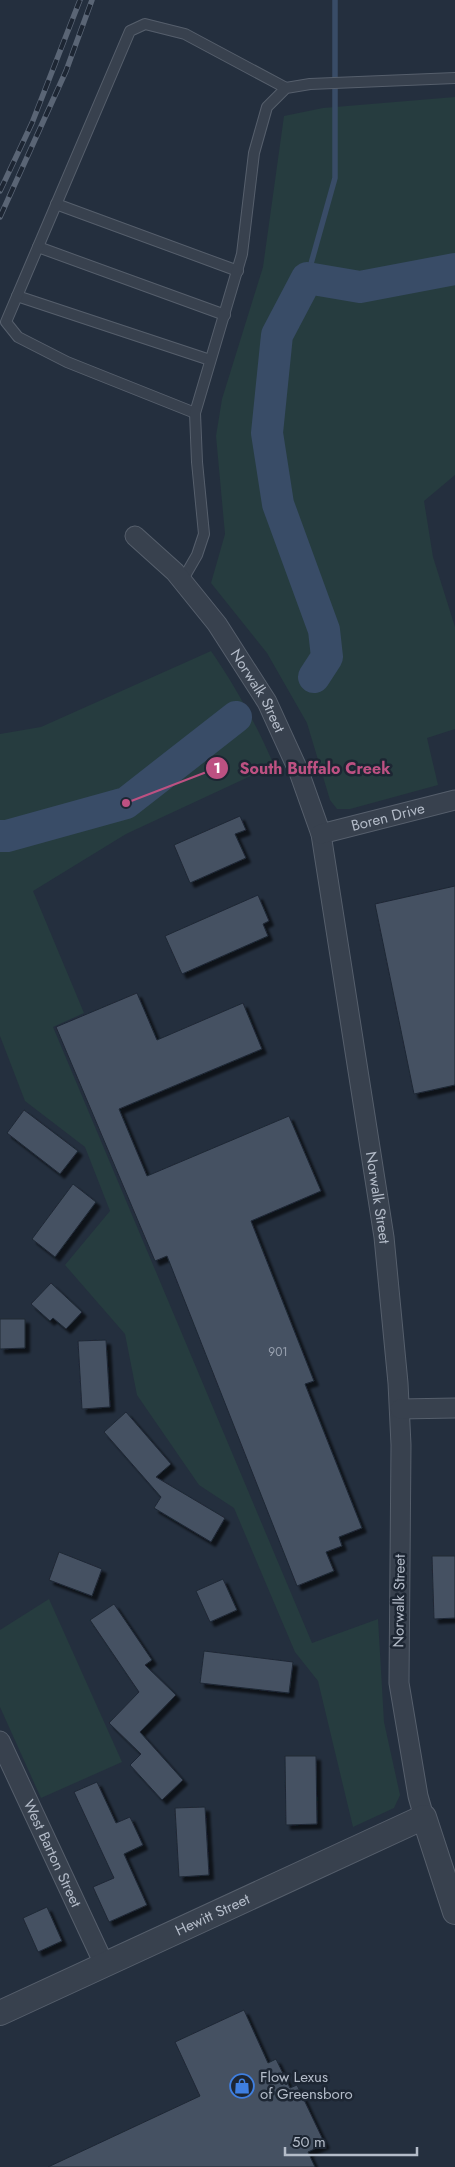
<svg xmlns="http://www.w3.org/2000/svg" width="455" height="2167" font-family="Jost,sans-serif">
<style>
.green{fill:#263c3f}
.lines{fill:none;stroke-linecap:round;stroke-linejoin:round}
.stream{stroke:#394c67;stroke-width:5.5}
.river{stroke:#394c67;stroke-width:32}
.building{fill:#455162;stroke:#1f2835;filter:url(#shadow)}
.service-casing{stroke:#565f6c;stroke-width:12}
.minor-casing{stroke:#565f6c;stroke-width:21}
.tertiary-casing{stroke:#565f6c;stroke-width:26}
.service{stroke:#38414e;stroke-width:10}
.minor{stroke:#38414e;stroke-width:19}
.tertiary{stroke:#38414e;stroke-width:24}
.rail-casing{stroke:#5a6575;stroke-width:5.5}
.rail{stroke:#1d2633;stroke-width:4;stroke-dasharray:11;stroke-linecap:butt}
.labels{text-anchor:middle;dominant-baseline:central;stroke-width:5;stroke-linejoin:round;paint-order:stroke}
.number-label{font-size:12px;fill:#98a1af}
.street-label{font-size:15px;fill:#b4bcc9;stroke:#1d2633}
.poi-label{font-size:15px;fill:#b4bcc9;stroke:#1d2633;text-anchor:start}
.leader{fill:none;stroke:#bd5182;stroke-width:2}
.callout-dot{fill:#bd5182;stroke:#1d2633;stroke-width:2}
.mark-label{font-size:15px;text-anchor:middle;font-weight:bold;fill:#fff}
.callout-label{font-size:16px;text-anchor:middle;font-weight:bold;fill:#bd5182;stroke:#1d2633;stroke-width:5;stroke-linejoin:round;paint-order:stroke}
</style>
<defs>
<filter id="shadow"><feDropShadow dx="4.5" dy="4.5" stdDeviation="1" flood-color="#0009"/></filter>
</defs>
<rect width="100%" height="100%" fill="#242f3e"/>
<g class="green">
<polygon points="455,97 455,475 424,501 433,557 455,627 455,729 427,738 438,785 350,809 337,809 330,800 307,723 267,653 211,583 225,534 216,436 222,399 263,267 284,116 323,108"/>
<path d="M211,651C236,687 256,724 274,765L126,834L33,891L84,1013L53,1027L312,1643L378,1619L384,1722L400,1795L394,1808L353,1827L318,1681L295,1652L234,1508L199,1485L137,1395L125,1334L65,1265L110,1211L85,1147L25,1101L0,1036V734L41,727Z"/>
<polygon points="49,1599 122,1762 41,1798 0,1707 0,1630"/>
</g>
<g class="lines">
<polyline class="stream" points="307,278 335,178 335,0"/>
<g class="river">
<polyline points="314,677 327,657 324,630 278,504 267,433 277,335 307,278 360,287 455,269"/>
<polyline points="0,836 7,836 126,803 236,717"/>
</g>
</g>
<g class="building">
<polygon points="240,816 246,830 235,834 246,858 190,883 174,845"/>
<polygon points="455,886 455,1085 414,1094 375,904"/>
<polygon points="258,895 269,921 263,924 268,936 182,974 165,936"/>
<polygon points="137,993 157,1040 243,1003 262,1049 119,1109 147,1176 289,1116 321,1191 251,1221 314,1381 305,1384 362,1528 339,1537 342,1546 326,1552 334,1571 297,1586 167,1256 155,1261 56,1027"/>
<polygon points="24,1110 78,1151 60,1174 7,1133"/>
<polygon points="73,1184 96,1202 55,1257 32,1239"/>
<polygon points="51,1283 82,1312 66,1329 53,1318 50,1321 31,1304"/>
<polygon points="0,1319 25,1319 25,1348 0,1349"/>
<polygon points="106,1340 110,1407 82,1409 78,1341"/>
<polygon points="126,1412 171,1464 156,1477 225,1518 211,1542 154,1508 161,1497 104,1432"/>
<polygon points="59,1552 102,1569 92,1596 49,1580"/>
<polygon points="432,1556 455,1556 455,1618 434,1619"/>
<polygon points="223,1579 237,1610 210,1622 196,1591"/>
<polygon points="114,1604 152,1660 145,1665 176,1695 140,1732 183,1780 162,1800 130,1765 141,1754 109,1723 139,1692 90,1620"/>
<polygon points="204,1651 293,1662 289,1693 200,1683"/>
<polygon points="285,1756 316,1756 317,1824 286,1825"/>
<polygon points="97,1782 116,1823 130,1817 143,1845 124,1854 147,1905 109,1922 93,1887 114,1878 74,1792"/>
<polygon points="205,1807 209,1875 179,1877 175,1808"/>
<polygon points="47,1907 62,1941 38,1952 23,1918"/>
<polygon points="244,2010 268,2063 276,2059 290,2088 297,2085 325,2144 308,2152 315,2167 48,2167 200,2096 175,2042"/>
</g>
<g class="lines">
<g class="service-casing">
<g id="service">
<polyline points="56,204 238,271"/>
<polyline points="38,247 225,315"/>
<polyline points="17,296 210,360"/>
<polyline points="195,413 67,362 18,337 6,322 130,31 145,24 185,34 286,88"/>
<polyline points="182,581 197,555 204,534 197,462 195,413 242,254 254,153 267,107 286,88 310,84 455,78"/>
</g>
</g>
<g class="minor-casing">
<g id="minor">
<path id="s1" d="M135,536L175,572L217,624L267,702L299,772L321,834L384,1237L398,1383L401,1445L399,1683L418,1796L424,1817"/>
<path id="s2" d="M321,834L455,800"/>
<polyline points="400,1409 455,1408"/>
<path id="s3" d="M0,1741L105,1966"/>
</g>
</g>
<g class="tertiary-casing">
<g id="tertiary">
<path id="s4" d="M0,2013L424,1817L455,1912"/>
</g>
</g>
<use href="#service" class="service"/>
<use href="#minor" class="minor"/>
<use href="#tertiary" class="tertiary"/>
<g class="rail-casing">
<g id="rail">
<polyline points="0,191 32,123 80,0"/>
<polyline points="0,217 66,71 92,0"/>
</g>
</g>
<use href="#rail" class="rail"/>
</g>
<defs>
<g id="shop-ring" transform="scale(1.25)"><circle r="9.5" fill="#1d2633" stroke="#3f7fe0" stroke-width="1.5"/><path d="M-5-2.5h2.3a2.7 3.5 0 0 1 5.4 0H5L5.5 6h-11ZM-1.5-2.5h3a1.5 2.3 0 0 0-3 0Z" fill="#3f7fe0"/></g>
</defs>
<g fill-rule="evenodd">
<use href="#shop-ring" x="242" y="2086"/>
</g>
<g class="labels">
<g class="number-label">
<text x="278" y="1352">901</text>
</g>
<g class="street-label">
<text stroke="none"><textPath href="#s1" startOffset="199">Norwalk Street</textPath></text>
<text stroke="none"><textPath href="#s2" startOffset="69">Boren Drive</textPath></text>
<text stroke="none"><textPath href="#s1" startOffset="724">Norwalk Street</textPath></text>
<text transform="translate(399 1601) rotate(-89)">Norwalk Street</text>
<text stroke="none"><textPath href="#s3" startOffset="124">West Barton Street</textPath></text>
<text stroke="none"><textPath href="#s4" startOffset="234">Hewitt Street</textPath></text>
</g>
<g class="poi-label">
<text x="260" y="2077">Flow Lexus<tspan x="260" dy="17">of Greensboro</tspan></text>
</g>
</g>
<path class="leader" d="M126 803L217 768"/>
<g class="callout-dot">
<circle cx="126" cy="803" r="5"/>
<circle cx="217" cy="768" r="12"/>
</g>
<g class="mark-label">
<text x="217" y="773">1</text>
</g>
<g class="callout-label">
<text x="315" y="774">South Buffalo Creek</text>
</g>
<path d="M285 2147v8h132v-8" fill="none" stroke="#b4bcc9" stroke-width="2.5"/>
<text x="292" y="2147" font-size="15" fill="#b4bcc9" stroke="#1d2633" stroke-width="4" paint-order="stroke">50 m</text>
</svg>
